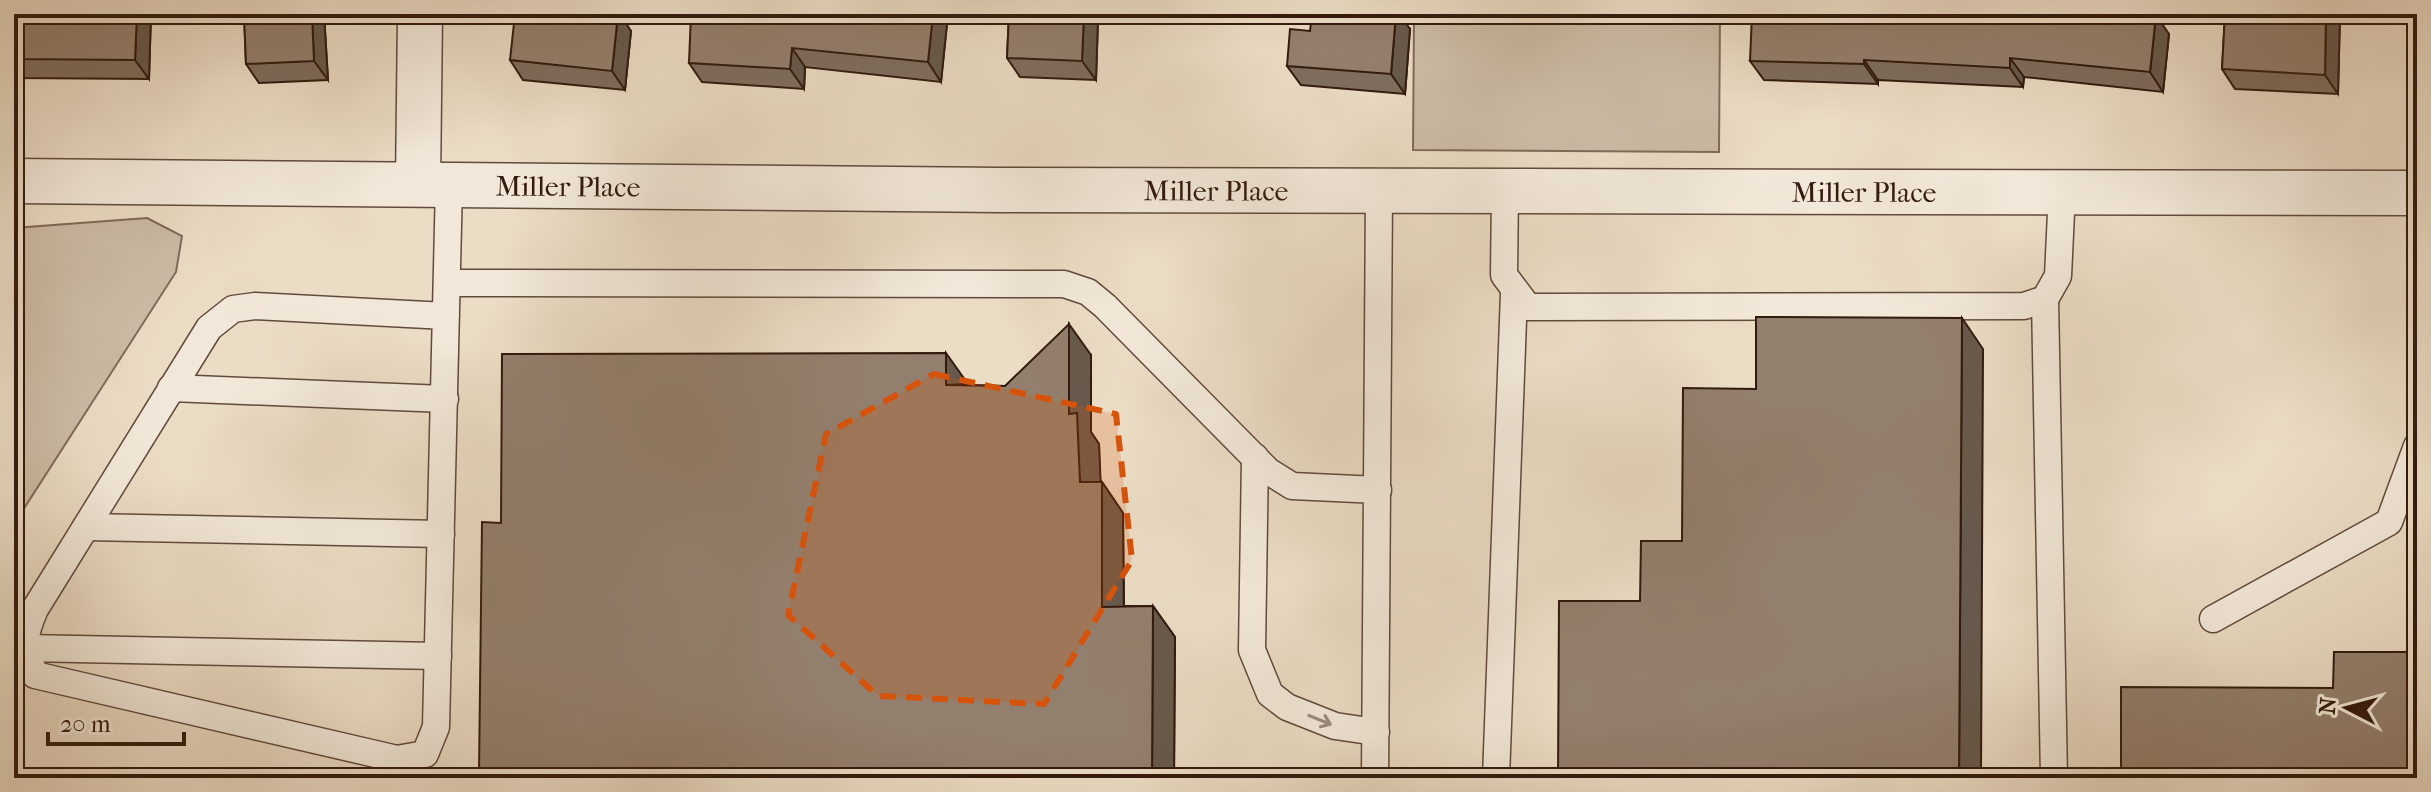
<svg xmlns="http://www.w3.org/2000/svg" width="2431" height="792" font-family="'IM FELL French Canon',serif">
<style>
.green{fill:#ccbba6;stroke:#806a5a;stroke-width:2}
.lines{fill:none;stroke-linecap:round;stroke-linejoin:round}
.service-casing{stroke:#614a3c;stroke-width:29}
.minor-casing{stroke:#614a3c;stroke-width:47}
.tertiary-casing{stroke:#614a3c;stroke-width:47}
.service{stroke:#f2e8d9;stroke-width:26}
.minor{stroke:#f2e8d9;stroke-width:44}
.tertiary{stroke:#f2e8d9;stroke-width:44}
.wall{fill:#7e6d5e;stroke:#331a0e;stroke-width:2}
.shaded-wall{fill:#67594c;stroke:#331a0e;stroke-width:2}
.building{fill:#937f6d;stroke:#331a0e;stroke-width:2}
.oneway{stroke:#9c8b7e}
.marked{fill:#d6530c;fill-opacity:0.2;stroke:#d6530c;stroke-width:6;stroke-dasharray:16 10;stroke-linejoin:round}
.labels{text-anchor:middle;dominant-baseline:central;stroke-width:6;stroke-linejoin:round;paint-order:stroke}
.street-label{font-size:28px;fill:#331a0e;stroke:#f2e8d9}
</style>
<rect width="100%" height="100%" fill="#ebdcc5"/>
<filter id="stains"><feTurbulence type="fractalNoise" baseFrequency=".0025" numOctaves="4"/><feColorMatrix values="0 0 0 0 .2 0 0 0 0 .09 0 0 0 0 .02 0 0 0 .5 -.17"/></filter>
<radialGradient id="worn" r=".72"><stop offset=".6" stop-color="#630" stop-opacity="0"/><stop offset="1" stop-color="#630" stop-opacity=".3"/></radialGradient>
<g class="green">
<polygon points="1414,14 1720,14 1719,152 1413,150"/>
<polygon points="147,218 182,236 176,272 14,524 14,228"/>
</g>
<g class="lines">
<g class="service-casing">
<g id="service">
<polyline points="1505,190 1504,275 1528,307 2024,306 2045,299 2058,276 2062,192"/>
<polyline points="448,283 1064,284 1088,292 1105,306 1268,471 1292,486 1378,490"/>
<polyline points="2045,299 2054,778"/>
<path d="M446,316L255,306L233,309L209,328L35,609C22,639 23,645 35,675L397,759L425,754L436,727L449,184"/>
<polyline points="171,388 445,399"/>
<polyline points="1255,457 1252,650 1270,694 1287,707 1335,726 1376,732"/>
<polyline points="86,527 441,534"/>
<polyline points="2213,619 2389,522 2417,446"/>
<polyline points="25,648 438,656"/>
<polyline points="1375,778 1379,191"/>
<polyline points="1496,778 1514,293"/>
</g>
</g>
<g class="minor-casing">
<polyline id="minor" points="418,183 420,14"/>
</g>
<g class="tertiary-casing">
<g id="tertiary">
<path id="s1" d="M14,181L1001,190L2417,193"/>
</g>
</g>
<use href="#service" class="service"/>
<use href="#minor" class="minor"/>
<use href="#tertiary" class="tertiary"/>
</g>
<g class="wall">
<polygon points="14,14 151,14 149,79 14,78"/>
<polygon points="244,14 324,14 328,80 259,83 246,64"/>
<polygon points="948,14 941,82 805,67 804,89 702,82 689,63"/>
<polygon points="1009,14 1095,14 1098,19 1096,80 1020,77 1007,58"/>
<polygon points="2225,14 2340,14 2338,94 2235,89 2222,69"/>
<polygon points="1410,29 1405,94 1301,85 1287,66"/>
<polygon points="631,31 625,90 523,80 510,60"/>
<polygon points="2169,34 2163,92 2024,77 2023,87 1878,80 1878,84 1764,80 1750,61"/>
<polygon points="1091,355 1091,432 1099,444 1100,482 1102,482 1123,513 1124,606 1153,606 1175,637 1174,778 483,778 479,773 501,523 968,385 1005,386"/>
</g>
<g class="shaded-wall">
<polygon points="137,14 151,14 149,79 135,60"/>
<polygon points="312,14 324,14 328,80 314,61"/>
<polygon points="618,14 620,14 631,31 625,90 612,71"/>
<polygon points="933,14 948,14 941,82 928,62"/>
<polygon points="1084,14 1095,14 1098,19 1096,80 1082,61"/>
<polygon points="1396,14 1399,14 1410,29 1405,94 1391,74"/>
<polygon points="2326,14 2340,14 2338,94 2325,75"/>
<polygon points="2156,15 2169,34 2163,92 2150,72"/>
<polygon points="792,48 805,67 804,89 790,69"/>
<polygon points="2010,58 2024,77 2023,87 2010,68"/>
<polygon points="1864,60 1878,80 1878,84 1864,64"/>
<polygon points="1962,318 1983,349 1981,778 1959,778"/>
<polygon points="1069,324 1091,355 1091,432 1099,444 1102,513 1080,482 1069,414"/>
<polygon points="946,353 968,384 946,385"/>
<polygon points="1102,482 1123,513 1124,638 1102,607"/>
<polygon points="1153,606 1175,637 1174,778 1152,778"/>
</g>
<g class="building">
<polygon points="14,14 137,14 135,60 14,59"/>
<polygon points="244,14 312,14 314,61 246,64"/>
<polygon points="515,14 618,14 612,71 510,60"/>
<polygon points="691,14 933,14 928,62 792,48 790,69 689,63"/>
<polygon points="1009,14 1084,14 1082,61 1007,58"/>
<polygon points="1312,14 1396,14 1391,74 1287,66 1290,29 1310,31"/>
<polygon points="1752,14 2151,14 2156,15 2150,72 2010,58 2010,68 1864,60 1864,64 1750,61"/>
<polygon points="2225,14 2326,14 2325,75 2222,69"/>
<polygon points="1756,317 1962,318 1959,778 1558,778 1559,601 1640,601 1641,541 1682,541 1683,388 1756,389"/>
<polygon points="1069,324 1069,414 1077,413 1080,482 1102,482 1102,607 1153,606 1152,778 1049,778 1049,774 847,774 847,778 689,778 689,772 479,773 482,522 501,523 502,354 946,353 946,385 1005,386"/>
<polygon points="2334,652 2417,652 2417,778 2121,778 2121,687 2333,688"/>
</g>
<defs><path id="oneway-shaft" d="M-6 0H5M1.5-3L5.5 0L1.5 3" fill="none" stroke-width="1.6" stroke-linecap="round" stroke-linejoin="round" transform="scale(2)"/></defs>
<use class="oneway" href="#oneway-shaft" transform="translate(1320 720) rotate(22)"/>
<path class="marked" d="M934,374L1116,414L1132,560L1044,704L878,696L788,615L826,434Z"/>
<g class="labels">
<g class="street-label">
<text stroke="none"><textPath href="#s1" startOffset="554">Miller Place</textPath></text>
<text stroke="none"><textPath href="#s1" startOffset="1202">Miller Place</textPath></text>
<text stroke="none"><textPath href="#s1" startOffset="1850">Miller Place</textPath></text>
</g>
</g>
<rect width="2431" height="792" fill="none" stroke="#ebdcc5" stroke-width="48"/>
<rect x="16" y="16" width="2399" height="760" fill="none" stroke="#331a0e" stroke-width="4"/>
<rect x="24" y="24" width="2383" height="744" fill="none" stroke="#331a0e" stroke-width="2"/>
<g transform="translate(2347 708) rotate(276)" stroke="#f2e8d9" stroke-width="6" paint-order="stroke">
<path d="M0-6L14 30L0 20L-14 30Z" fill="#331a0e"/>
<text y="-12" font-size="22" font-weight="bold" text-anchor="middle" fill="#331a0e">N</text>
</g>
<path d="M48 732v12h136v-12" fill="none" stroke="#331a0e" stroke-width="4"/>
<text x="60" y="732" font-size="24" fill="#331a0e" stroke="#f2e8d9" stroke-width="6" paint-order="stroke">20 m</text>
<rect width="100%" height="100%" filter="url(#stains)"/>
<rect width="100%" height="100%" fill="url(#worn)"/>
</svg>
